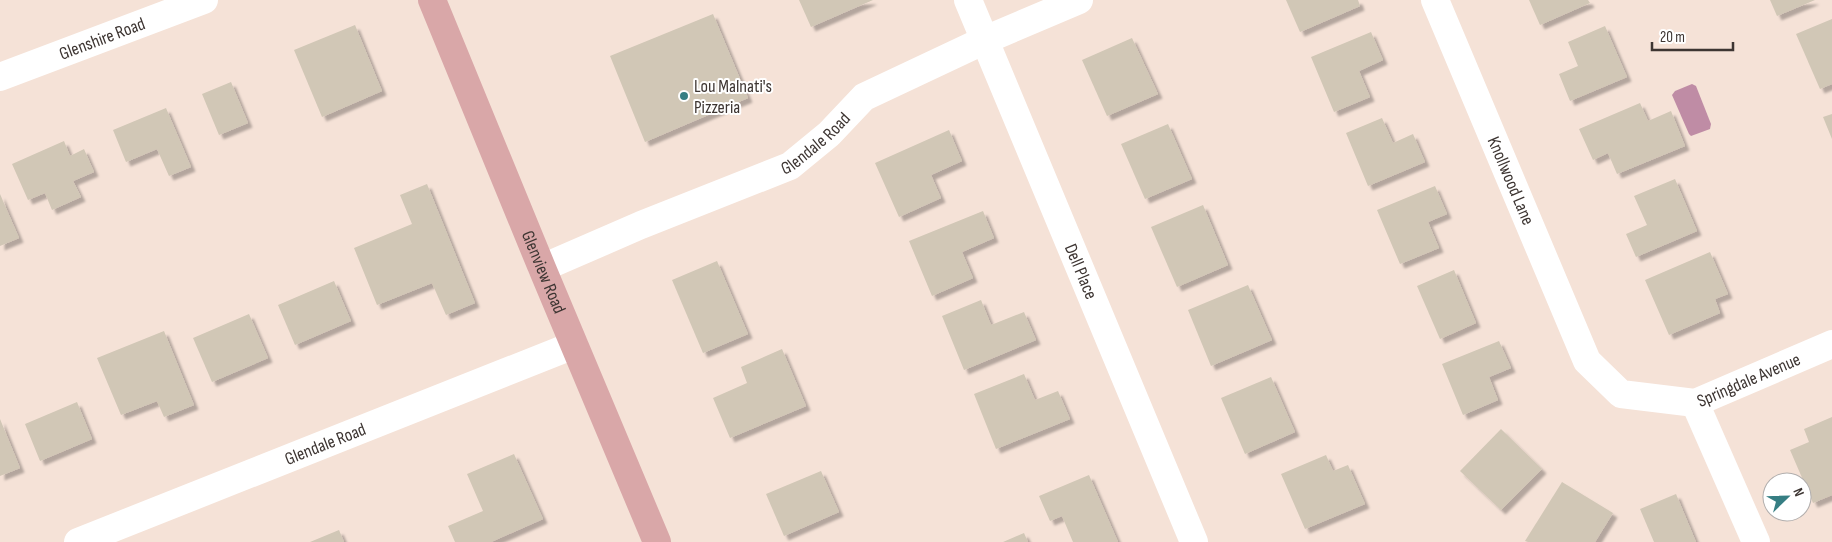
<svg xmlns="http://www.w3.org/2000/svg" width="1832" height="542" font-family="'Sofia Sans Condensed',sans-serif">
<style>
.water{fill:#bf8ca5}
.building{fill:#d1c7b6;filter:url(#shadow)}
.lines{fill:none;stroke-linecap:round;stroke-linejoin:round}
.minor{stroke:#fff;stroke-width:28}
.major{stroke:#d9a7a8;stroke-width:28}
.poi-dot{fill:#367e83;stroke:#fff;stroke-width:2}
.labels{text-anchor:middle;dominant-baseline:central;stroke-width:4;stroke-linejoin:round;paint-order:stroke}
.street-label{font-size:18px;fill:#3d3532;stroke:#fff}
.poi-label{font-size:18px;fill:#3d3532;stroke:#fff;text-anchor:start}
</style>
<defs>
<filter id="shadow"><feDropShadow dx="4.5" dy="4.5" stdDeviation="1" flood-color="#0004"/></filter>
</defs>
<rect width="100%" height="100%" fill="#f5e2d7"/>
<polygon class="water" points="1692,84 1696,86 1711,124 1710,129 1691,136 1689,134 1672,95 1675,91"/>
<g class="building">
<polygon points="799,0 873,0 811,27"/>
<polygon points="1286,0 1358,0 1360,6 1300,32"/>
<polygon points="1529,0 1588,0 1590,3 1540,25"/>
<polygon points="1770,0 1815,0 1777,16"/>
<polygon points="713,14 748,98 645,142 610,56"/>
<polygon points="1832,19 1832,84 1820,89 1796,34"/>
<polygon points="355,25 382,91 322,117 294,50"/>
<polygon points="1605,26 1627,77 1570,101 1559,74 1578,66 1568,42"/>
<polygon points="1371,32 1383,60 1359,71 1370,97 1334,112 1311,57"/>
<polygon points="1132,38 1158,94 1107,116 1082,60"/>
<polygon points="231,82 248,123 219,135 202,94"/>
<polygon points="1640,103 1648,121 1671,111 1685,146 1617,174 1608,153 1593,160 1579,129"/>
<polygon points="166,108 191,167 169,176 157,149 126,162 113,130"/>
<polygon points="1832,114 1832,139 1823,117"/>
<polygon points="1382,118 1393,143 1413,134 1425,162 1368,186 1346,133"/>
<polygon points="1168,124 1192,179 1145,199 1121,144"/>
<polygon points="949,130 962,161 931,175 941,198 899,217 875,163"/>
<polygon points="64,141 70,156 84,149 94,172 73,181 81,197 52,210 45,193 28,200 12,164"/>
<polygon points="1675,179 1697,231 1636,257 1626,234 1647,225 1634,196"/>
<polygon points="427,184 475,303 446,315 432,283 377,305 354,248 412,224 400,195"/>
<polygon points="1435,186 1447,214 1428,222 1439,248 1400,264 1377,210"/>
<polygon points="0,194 19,238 0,246"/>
<polygon points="1203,205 1228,265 1177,287 1151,227"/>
<polygon points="983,211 994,238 962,252 973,278 932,296 909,241"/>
<polygon points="1710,252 1728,294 1715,299 1720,313 1669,335 1645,280"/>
<polygon points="717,261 748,334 703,353 672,280"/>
<polygon points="1454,270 1476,323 1440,339 1417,286"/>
<polygon points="334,281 351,321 295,345 278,305"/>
<polygon points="1248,285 1272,340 1211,366 1188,310"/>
<polygon points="981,300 991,325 1024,312 1036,340 964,370 942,316"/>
<polygon points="249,314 268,358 212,382 193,338"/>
<polygon points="164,331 194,405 164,417 157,401 121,415 97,358"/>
<polygon points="1499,341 1511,368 1489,377 1498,400 1463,415 1442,364"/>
<polygon points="782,349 806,406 730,438 713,398 747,383 741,367"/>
<polygon points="1024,374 1035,400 1058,391 1070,419 996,449 974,394"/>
<polygon points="1271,377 1295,432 1245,454 1221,398"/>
<polygon points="77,402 92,439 40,461 25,424"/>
<polygon points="1832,417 1832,495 1813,503 1790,450 1809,442 1804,429"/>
<polygon points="0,419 20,468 0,476"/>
<polygon points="1501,429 1542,469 1501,510 1460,471"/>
<polygon points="514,454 543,519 491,542 455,542 448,526 483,511 467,474"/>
<polygon points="1326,455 1333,471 1348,465 1365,504 1305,529 1281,474"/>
<polygon points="821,471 839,512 784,536 766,494"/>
<polygon points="1089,475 1118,542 1073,542 1062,516 1050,521 1039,496"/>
<polygon points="1562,482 1613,513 1595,542 1528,542 1525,541"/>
<polygon points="1676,494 1696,542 1654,542 1640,509"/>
<polygon points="339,530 344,542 310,542"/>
<polygon points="1024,533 1028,542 1003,542"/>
</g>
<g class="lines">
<g class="minor">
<path id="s1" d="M968,0L1194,542"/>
<path id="s2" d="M1435,0L1587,361L1621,394L1695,403L1832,344"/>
<path id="s3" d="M0,77L204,0"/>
<path id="s4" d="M542,268L641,225L790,166L829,134L864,97L985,40L1079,0"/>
<polyline points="1695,403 1756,542"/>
<path id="s5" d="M78,542L574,345"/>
</g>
<path class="major" id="s6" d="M432,0L542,268L657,542"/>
</g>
<circle class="poi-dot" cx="684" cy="96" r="5"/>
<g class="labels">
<g class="street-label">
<text stroke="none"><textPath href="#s3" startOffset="109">Glenshire Road</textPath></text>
<text stroke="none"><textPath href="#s4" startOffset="302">Glendale Road</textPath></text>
<text stroke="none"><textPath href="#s2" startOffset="196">Knollwood Lane</textPath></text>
<text stroke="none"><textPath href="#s1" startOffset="294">Dell Place</textPath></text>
<text stroke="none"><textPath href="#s6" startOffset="294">Glenview Road</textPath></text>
<text stroke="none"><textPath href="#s2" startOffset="572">Springdale Avenue</textPath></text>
<text stroke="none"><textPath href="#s5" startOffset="266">Glendale Road</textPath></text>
</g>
<g class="poi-label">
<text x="694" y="86">Lou Malnati's<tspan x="694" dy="21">Pizzeria</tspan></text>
</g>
</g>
<g transform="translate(1787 497) rotate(67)"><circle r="24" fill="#ffffff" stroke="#b1aead"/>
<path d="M0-4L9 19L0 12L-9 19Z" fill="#367e83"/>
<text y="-8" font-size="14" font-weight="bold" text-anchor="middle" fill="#3d3532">N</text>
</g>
<path d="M1652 42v8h81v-8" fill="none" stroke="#3d3532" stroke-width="2.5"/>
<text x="1660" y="42" font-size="15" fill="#3d3532" stroke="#ffffff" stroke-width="4" paint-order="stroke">20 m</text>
</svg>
